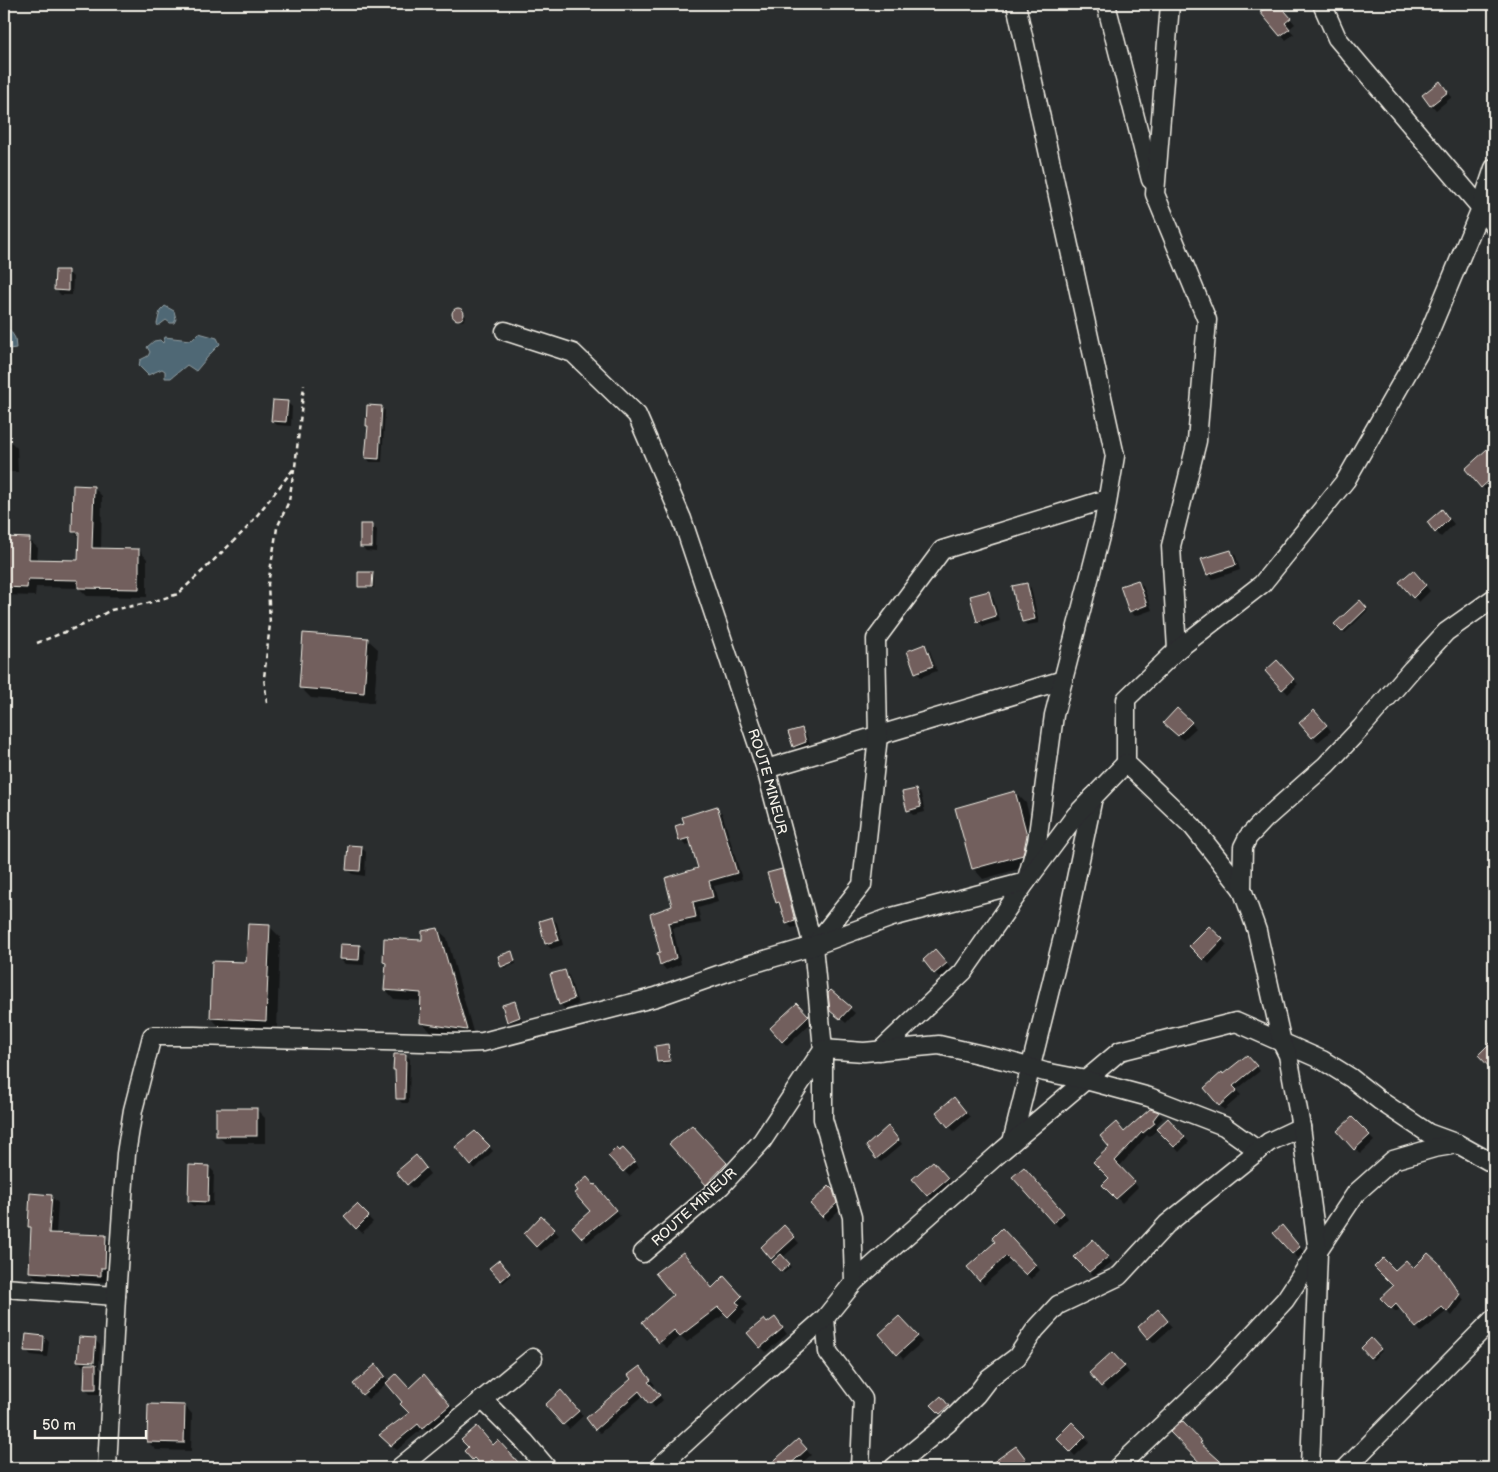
<svg xmlns="http://www.w3.org/2000/svg" width="1498" height="1472" font-family="'Balsamiq Sans',sans-serif">
<style>
.water{fill:#4f6774;stroke:#919ea2}
.shadow{fill:#0007}
.building{fill:#725f5d;stroke:#f4f1e8}
.lines{fill:none;stroke-linecap:round;stroke-linejoin:round}
.minor-casing{stroke:#f4f1e8;stroke-width:21}
.path{stroke:#f4f1e8;stroke-width:2.5;stroke-dasharray:5 4;stroke-linecap:butt}
.minor{stroke:#2a2d2e;stroke-width:18}
.labels{text-anchor:middle;dominant-baseline:central;stroke-width:4;stroke-linejoin:round;paint-order:stroke}
.street-label{font-size:14px;fill:#f4f1e8;stroke:#2a2d2e}
</style>
<rect width="100%" height="100%" fill="#2a2d2e"/>
<filter id="ink" filterUnits="userSpaceOnUse"><feTurbulence type="fractalNoise" baseFrequency=".02" numOctaves="2"/><feDisplacementMap in="SourceGraphic" scale="10" xChannelSelector="R" yChannelSelector="G"/><feConvolveMatrix kernelMatrix="1 2 1 2 8 2 1 2 1" color-interpolation-filters="sRGB"/></filter>
<g filter="url(#ink)">
<g class="water">
<polygon points="165,306 174,311 176,319 174,323 170,323 166,320 158,326 157,324 160,311"/>
<polygon points="10,330 15,338 16,348 9,349 4,343 4,333"/>
<polygon points="199,333 217,338 220,344 211,353 196,371 187,365 171,378 165,378 165,371 162,369 148,375 139,366 140,360 148,356 150,352 147,347 154,341 160,340 163,343 165,337 190,340 193,339"/>
<polygon points="7,367 11,371 8,377 7,387 4,390 4,370"/>
</g>
<g class="shadow">
<polygon points="1274,4 1278,4 1295,24 1289,29 1294,34 1286,40 1262,12"/>
<polygon points="1440,83 1452,97 1436,110 1424,96"/>
<polygon points="68,272 73,277 72,295 61,295 56,290"/>
<polygon points="457,309 460,309 466,317 463,321 458,321 453,316 453,313"/>
<polygon points="287,402 292,407 291,426 277,425 272,420"/>
<polygon points="381,407 385,411 382,462 370,462 367,458 369,428 367,426"/>
<polygon points="4,443 12,443 17,448 18,472 4,472"/>
<polygon points="1487,451 1494,459 1494,485 1487,492 1467,469"/>
<polygon points="93,487 102,496 101,549 139,550 147,559 147,597 87,596 79,588 36,587 35,596 4,595 4,538 29,540 38,548 37,561 79,561 80,538 73,531"/>
<polygon points="1442,510 1454,524 1441,537 1428,522"/>
<polygon points="372,525 377,530 376,552 366,551 361,546"/>
<polygon points="1231,551 1236,556 1240,570 1213,579 1208,574"/>
<polygon points="372,573 374,575 374,588 362,588 359,586"/>
<polygon points="1418,577 1430,591 1419,602 1400,583"/>
<polygon points="1138,581 1143,586 1152,610 1135,616 1130,611"/>
<polygon points="1027,584 1031,588 1039,623 1027,625 1023,621 1021,613 1018,610"/>
<polygon points="988,592 993,597 1000,621 983,626 978,621"/>
<polygon points="1360,602 1368,610 1345,633 1336,624"/>
<polygon points="367,639 378,649 374,703 311,698 301,688"/>
<polygon points="925,646 930,651 937,671 921,677 916,672"/>
<polygon points="1277,662 1298,684 1288,694 1267,671"/>
<polygon points="1177,710 1196,728 1183,740 1165,723"/>
<polygon points="1319,716 1331,731 1318,742 1300,723"/>
<polygon points="801,729 806,734 811,747 799,751 794,746"/>
<polygon points="916,790 921,795 925,812 913,815 908,810"/>
<polygon points="1015,792 1026,803 1037,846 1033,865 983,879 973,868"/>
<polygon points="716,808 722,813 742,879 714,886 718,902 698,908 701,923 673,928 681,964 666,970 661,964 661,953 652,915 674,907 699,869 692,844 686,846 680,840 685,823"/>
<polygon points="361,847 366,852 365,876 352,874 347,869"/>
<polygon points="781,870 786,875 800,926 792,928 787,923 782,908 777,903"/>
<polygon points="552,918 557,923 563,945 551,949 546,944"/>
<polygon points="269,926 280,937 277,1031 222,1029 211,1018 247,963"/>
<polygon points="1209,927 1227,945 1209,964 1191,946"/>
<polygon points="437,929 447,938 475,1039 431,1032 421,1022 422,1001 394,999 385,989 387,965 384,962 423,942"/>
<polygon points="360,946 365,951 364,965 345,964 340,959"/>
<polygon points="511,952 513,955 516,964 504,968 502,966"/>
<polygon points="940,956 951,969 940,978 935,973"/>
<polygon points="564,971 569,976 578,1004 565,1009 560,1004"/>
<polygon points="831,992 855,1013 846,1023 837,1015"/>
<polygon points="514,1002 517,1004 522,1020 510,1023 508,1021"/>
<polygon points="797,1005 813,1021 787,1046 771,1029"/>
<polygon points="667,1046 669,1048 671,1063 660,1064 658,1062"/>
<polygon points="406,1055 410,1059 409,1103 402,1103 398,1099"/>
<polygon points="1251,1060 1260,1071 1236,1090 1241,1095 1224,1110 1205,1088 1223,1076"/>
<polygon points="958,1104 970,1117 954,1131 949,1126"/>
<polygon points="257,1110 265,1118 265,1143 225,1143 217,1135"/>
<polygon points="1150,1110 1158,1113 1163,1118 1156,1125 1159,1128 1168,1120 1189,1142 1179,1152 1158,1129 1149,1137 1147,1135 1119,1167 1138,1187 1122,1203 1104,1185 1110,1178 1110,1147"/>
<polygon points="1352,1118 1374,1141 1360,1154 1339,1131"/>
<polygon points="697,1131 731,1169 712,1189 707,1184"/>
<polygon points="475,1132 493,1151 475,1169 472,1165"/>
<polygon points="892,1132 902,1144 881,1162 877,1158"/>
<polygon points="623,1150 639,1167 629,1176 610,1156"/>
<polygon points="421,1162 430,1174 413,1189 408,1184"/>
<polygon points="209,1167 214,1172 213,1206 194,1206 189,1201"/>
<polygon points="938,1167 952,1183 933,1200 914,1179"/>
<polygon points="1029,1173 1068,1218 1059,1227 1054,1222"/>
<polygon points="829,1188 838,1196 841,1208 828,1221 812,1204"/>
<polygon points="600,1191 620,1216 587,1242 582,1237"/>
<polygon points="51,1196 58,1203 56,1234 105,1237 113,1244 111,1275 108,1274 108,1282 38,1279 30,1272 32,1229 29,1226"/>
<polygon points="357,1206 373,1222 362,1233 346,1216"/>
<polygon points="541,1218 559,1235 541,1251 536,1246"/>
<polygon points="1002,1230 1040,1270 1031,1279 1012,1260 984,1285 980,1280"/>
<polygon points="789,1232 799,1243 782,1258 791,1267 784,1273 774,1262 775,1261 762,1247"/>
<polygon points="1287,1232 1304,1252 1298,1258 1275,1233"/>
<polygon points="1097,1246 1112,1262 1094,1276 1076,1257"/>
<polygon points="501,1264 511,1276 503,1283 491,1268"/>
<polygon points="1442,1269 1464,1300 1452,1316 1447,1311 1421,1332 1401,1308 1396,1312 1382,1298 1395,1286 1395,1272 1413,1270"/>
<polygon points="730,1285 748,1304 742,1309 745,1313 735,1323 726,1313 687,1342 681,1336 667,1348 660,1342 712,1289"/>
<polygon points="1162,1316 1172,1327 1154,1343 1149,1338"/>
<polygon points="904,1322 922,1342 903,1359 881,1334"/>
<polygon points="779,1324 787,1334 766,1352 761,1347 768,1325"/>
<polygon points="44,1337 49,1342 47,1357 31,1355 26,1350"/>
<polygon points="1371,1339 1382,1351 1373,1360 1362,1348"/>
<polygon points="95,1340 100,1345 99,1368 101,1370 100,1394 90,1394 85,1388 86,1366 83,1366 78,1361"/>
<polygon points="1112,1353 1129,1372 1107,1391 1090,1373"/>
<polygon points="376,1365 389,1382 409,1389 428,1380 454,1410 428,1433 423,1428 397,1450 385,1440 410,1413 404,1402 387,1383 368,1399 363,1394"/>
<polygon points="644,1372 655,1385 652,1387 663,1400 655,1408 644,1395 600,1433 596,1429"/>
<polygon points="565,1397 583,1416 569,1429 547,1405"/>
<polygon points="941,1398 951,1408 943,1415 933,1405"/>
<polygon points="185,1406 192,1414 191,1451 156,1450 148,1442"/>
<polygon points="1072,1424 1090,1442 1075,1456 1058,1438"/>
<polygon points="798,1441 811,1455 796,1468 768,1468"/>
<polygon points="493,1446 503,1447 522,1468 481,1468 466,1451"/>
<polygon points="1016,1447 1030,1464 1024,1468 999,1468 995,1463"/>
</g>
<g class="building">
<polygon points="1272,4 1279,4 1291,18 1285,23 1290,29 1280,36 1260,12"/>
<polygon points="1440,81 1448,92 1430,106 1422,95"/>
<polygon points="55,270 68,270 68,291 54,290"/>
<circle cx="458" cy="314" r="6"/>
<polygon points="273,400 288,401 286,422 271,421"/>
<polygon points="367,405 382,406 379,459 365,458 368,426 366,426"/>
<polygon points="1487,449 1494,458 1494,476 1481,488 1465,469"/>
<polygon points="73,485 94,486 92,548 139,549 139,589 78,588 78,580 28,579 27,588 4,587 4,537 30,538 29,559 78,560 79,532 72,532"/>
<polygon points="1442,509 1449,519 1435,533 1427,522"/>
<rect x="360" y="524" width="12" height="23"/>
<polygon points="1231,550 1236,565 1207,575 1201,559"/>
<polygon points="1413,570 1426,585 1413,598 1399,582"/>
<polygon points="358,572 373,572 372,587 358,587"/>
<polygon points="1138,580 1147,605 1129,612 1120,586"/>
<polygon points="1027,583 1035,619 1022,622 1019,610 1017,610 1012,586"/>
<polygon points="989,591 996,616 977,622 970,596"/>
<polygon points="1360,600 1367,608 1342,632 1334,624"/>
<polygon points="303,633 368,638 364,693 299,688"/>
<polygon points="925,644 933,666 915,673 907,651"/>
<polygon points="1277,660 1294,679 1282,690 1265,671"/>
<polygon points="1177,708 1192,722 1178,736 1163,723"/>
<polygon points="1314,710 1327,725 1312,738 1299,723"/>
<polygon points="802,728 806,742 793,747 788,732"/>
<polygon points="916,789 921,807 907,811 902,792"/>
<polygon points="1015,791 1027,835 1023,855 972,869 955,808"/>
<polygon points="717,806 737,873 709,881 713,897 693,902 696,917 668,923 676,958 660,965 657,953 660,952 650,914 672,906 665,878 698,868 689,838 679,841 675,826 684,823 682,817"/>
<polygon points="348,845 362,846 360,871 346,870"/>
<polygon points="782,869 795,921 786,924 779,902 776,903 767,873"/>
<polygon points="552,917 559,940 545,944 539,921"/>
<polygon points="248,924 270,925 266,1021 210,1018 212,961 246,962"/>
<polygon points="1209,926 1223,939 1203,960 1189,946"/>
<polygon points="438,928 450,970 467,1030 420,1023 421,993 384,990 386,963 383,962 384,938 422,940 422,931"/>
<polygon points="340,944 360,945 359,960 339,959"/>
<polygon points="935,949 947,963 934,974 923,960"/>
<polygon points="512,951 515,961 501,967 498,956"/>
<polygon points="565,970 574,999 559,1005 550,974"/>
<polygon points="831,990 851,1007 840,1019 830,1011 828,993"/>
<polygon points="515,1001 520,1017 507,1022 502,1005"/>
<polygon points="797,1003 809,1016 782,1042 770,1028"/>
<polygon points="1494,1039 1494,1072 1478,1055"/>
<polygon points="668,1044 670,1061 657,1062 655,1046"/>
<polygon points="394,1054 406,1054 405,1099 396,1099 395,1070 393,1070"/>
<polygon points="1247,1055 1257,1066 1233,1086 1237,1090 1219,1106 1204,1088 1222,1072 1223,1074"/>
<polygon points="954,1097 966,1112 948,1127 936,1112"/>
<rect x="216" y="1108" width="41" height="28"/>
<polygon points="1150,1109 1159,1112 1153,1120 1155,1123 1143,1133 1142,1132 1115,1161 1135,1182 1116,1199 1102,1185 1109,1178 1093,1162 1109,1147 1100,1136 1116,1122 1124,1132"/>
<polygon points="1352,1117 1370,1135 1354,1150 1337,1131"/>
<polygon points="1168,1118 1185,1137 1174,1147 1156,1129"/>
<polygon points="692,1125 727,1163 706,1185 669,1144"/>
<polygon points="888,1126 899,1140 876,1159 866,1146"/>
<polygon points="475,1131 490,1146 471,1166 455,1147"/>
<polygon points="616,1148 619,1151 623,1148 635,1161 623,1172 608,1156"/>
<polygon points="416,1155 426,1168 407,1185 396,1172"/>
<polygon points="933,1161 948,1178 927,1196 912,1179"/>
<polygon points="189,1165 209,1166 208,1202 188,1201"/>
<polygon points="1024,1167 1064,1213 1053,1223 1012,1177"/>
<polygon points="587,1177 594,1185 595,1184 616,1210 582,1238 572,1227 590,1211 574,1193 578,1191 575,1187"/>
<polygon points="829,1186 833,1190 837,1203 822,1217 810,1204"/>
<polygon points="30,1193 52,1195 49,1233 106,1235 105,1268 101,1268 101,1276 29,1272 31,1227 28,1227"/>
<polygon points="357,1204 369,1216 356,1229 344,1216"/>
<polygon points="541,1216 555,1229 536,1247 524,1234"/>
<polygon points="784,1225 795,1237 771,1259 761,1247"/>
<polygon points="1282,1225 1300,1247 1292,1254 1273,1233"/>
<polygon points="1002,1228 1036,1265 1026,1275 1006,1256 979,1281 967,1267 995,1242 992,1238"/>
<polygon points="1093,1239 1108,1257 1089,1272 1074,1257"/>
<polygon points="683,1252 712,1288 724,1276 742,1296 736,1302 740,1305 728,1317 718,1307 680,1336 674,1330 659,1343 642,1322 673,1295 655,1273"/>
<polygon points="1428,1253 1438,1262 1460,1294 1447,1312 1442,1307 1416,1328 1396,1304 1391,1309 1380,1298 1393,1286 1374,1267 1383,1258 1395,1270 1406,1260 1413,1268"/>
<polygon points="781,1254 790,1264 781,1272 772,1262"/>
<polygon points="499,1260 510,1273 501,1281 489,1268"/>
<polygon points="1158,1309 1168,1321 1148,1339 1138,1327"/>
<polygon points="899,1316 918,1336 897,1355 879,1334"/>
<polygon points="775,1317 783,1328 760,1348 747,1333 764,1319 767,1323"/>
<polygon points="26,1334 44,1336 43,1352 24,1351"/>
<polygon points="79,1337 96,1338 94,1362 77,1361"/>
<polygon points="1371,1338 1381,1349 1370,1358 1361,1348"/>
<polygon points="1112,1352 1125,1366 1101,1387 1089,1373"/>
<polygon points="85,1364 96,1364 96,1389 84,1389"/>
<polygon points="376,1364 385,1376 362,1395 353,1384"/>
<polygon points="640,1366 651,1380 648,1382 660,1395 649,1404 639,1391 595,1430 586,1418 631,1379 628,1375"/>
<polygon points="396,1374 409,1388 424,1374 450,1405 422,1429 418,1424 391,1446 379,1435 409,1413 400,1404 402,1402 386,1383"/>
<polygon points="561,1390 579,1411 563,1425 545,1405"/>
<polygon points="941,1396 949,1406 940,1414 931,1405"/>
<polygon points="148,1404 185,1405 184,1443 147,1442"/>
<polygon points="1182,1421 1202,1442 1200,1443 1228,1468 1205,1468 1170,1432"/>
<polygon points="1072,1422 1086,1436 1070,1452 1056,1438"/>
<polygon points="477,1426 493,1445 498,1440 518,1462 512,1468 499,1468 492,1460 483,1468 474,1458 472,1460 464,1451 468,1447 461,1440"/>
<polygon points="798,1439 807,1449 786,1468 766,1468"/>
<polygon points="1016,1446 1026,1459 1013,1468 985,1468"/>
</g>
<g class="lines">
<g class="minor-casing">
<g id="minor">
<polyline points="1106,4 1151,180"/>
<polyline points="1170,4 1155,194 1207,320 1197,441 1171,546 1177,650"/>
<polyline points="1322,4 1337,38 1481,208 1494,226"/>
<path id="s1" d="M505,331L573,353L637,415L682,519L766,769L813,946L823,1049L762,1141L721,1186L643,1253"/>
<polyline points="1126,763 1126,699 1177,650 1262,584 1346,480 1426,340 1479,213 1494,168"/>
<polyline points="766,769 1063,680"/>
<polyline points="814,946 862,885 878,736 876,639 942,550 1107,499"/>
<polyline points="880,1051 963,972 1026,882 1037,842 1054,715 1104,521 1115,456 1016,4"/>
<polyline points="1012,1142 1068,917 1093,797"/>
<polyline points="854,1282 1003,1150 1120,1051 1236,1022 1322,1060 1351,1078 1379,1100 1428,1133 1458,1144"/>
<polyline points="4,1288 116,1296"/>
<polyline points="825,1318 828,1352 863,1399 860,1468"/>
<polyline points="483,1400 525,1442 547,1468"/>
<polyline points="107,1468 116,1296 126,1154 133,1110 152,1036 194,1036 461,1043 483,1042 656,997 741,967 813,946 892,917 1026,882 1076,815 1126,763 1193,827 1242,889"/>
<polyline points="399,1468 533,1358"/>
<polyline points="658,1468 742,1391 825,1318 854,1282 852,1217 823,1119 823,1049 864,1052 939,1045 1004,1060 1045,1072 1086,1080 1149,1097 1224,1126 1259,1151"/>
<polyline points="893,1468 948,1423 976,1395 989,1378 1017,1357 1035,1330 1058,1305 1119,1276 1167,1224 1269,1142 1301,1127"/>
<polyline points="1117,1468 1213,1377 1285,1300 1356,1193 1393,1160 1434,1148 1458,1144 1494,1164"/>
<polyline points="1310,1468 1318,1252 1301,1127 1288,1055 1282,1043 1257,931 1242,889 1243,847 1248,837 1265,819 1326,765 1361,728 1412,669 1446,632 1494,598"/>
<polyline points="1346,1468 1494,1318"/>
</g>
</g>
<g class="path">
<polyline points="37,643 85,624 111,610 148,603 178,594 212,562 247,528 295,467 304,385"/>
<polyline points="267,703 264,678 270,624 268,584 277,528 289,501 294,469"/>
</g>
<use href="#minor" class="minor"/>
</g>
</g>
<g class="labels">
<g class="street-label">
<text stroke="none"><textPath href="#s1" startOffset="550">ROUTE MINEUR</textPath></text>
<text transform="translate(694 1207) rotate(-42)">ROUTE MINEUR</text>
</g>
</g>
<rect width="1498" height="1472" fill="none" stroke="#2a2d2e" stroke-width="20"/>
<rect x="10" y="10" width="1478" height="1452" fill="none" stroke="#f4f1e8" stroke-width="2" filter="url(#ink)"/>
<path d="M35 1430v8h111v-8" fill="none" stroke="#f4f1e8" stroke-width="2.5"/>
<text x="42" y="1430" font-size="15" fill="#f4f1e8" stroke="#2a2d2e" stroke-width="4" paint-order="stroke">50 m</text>
</svg>
